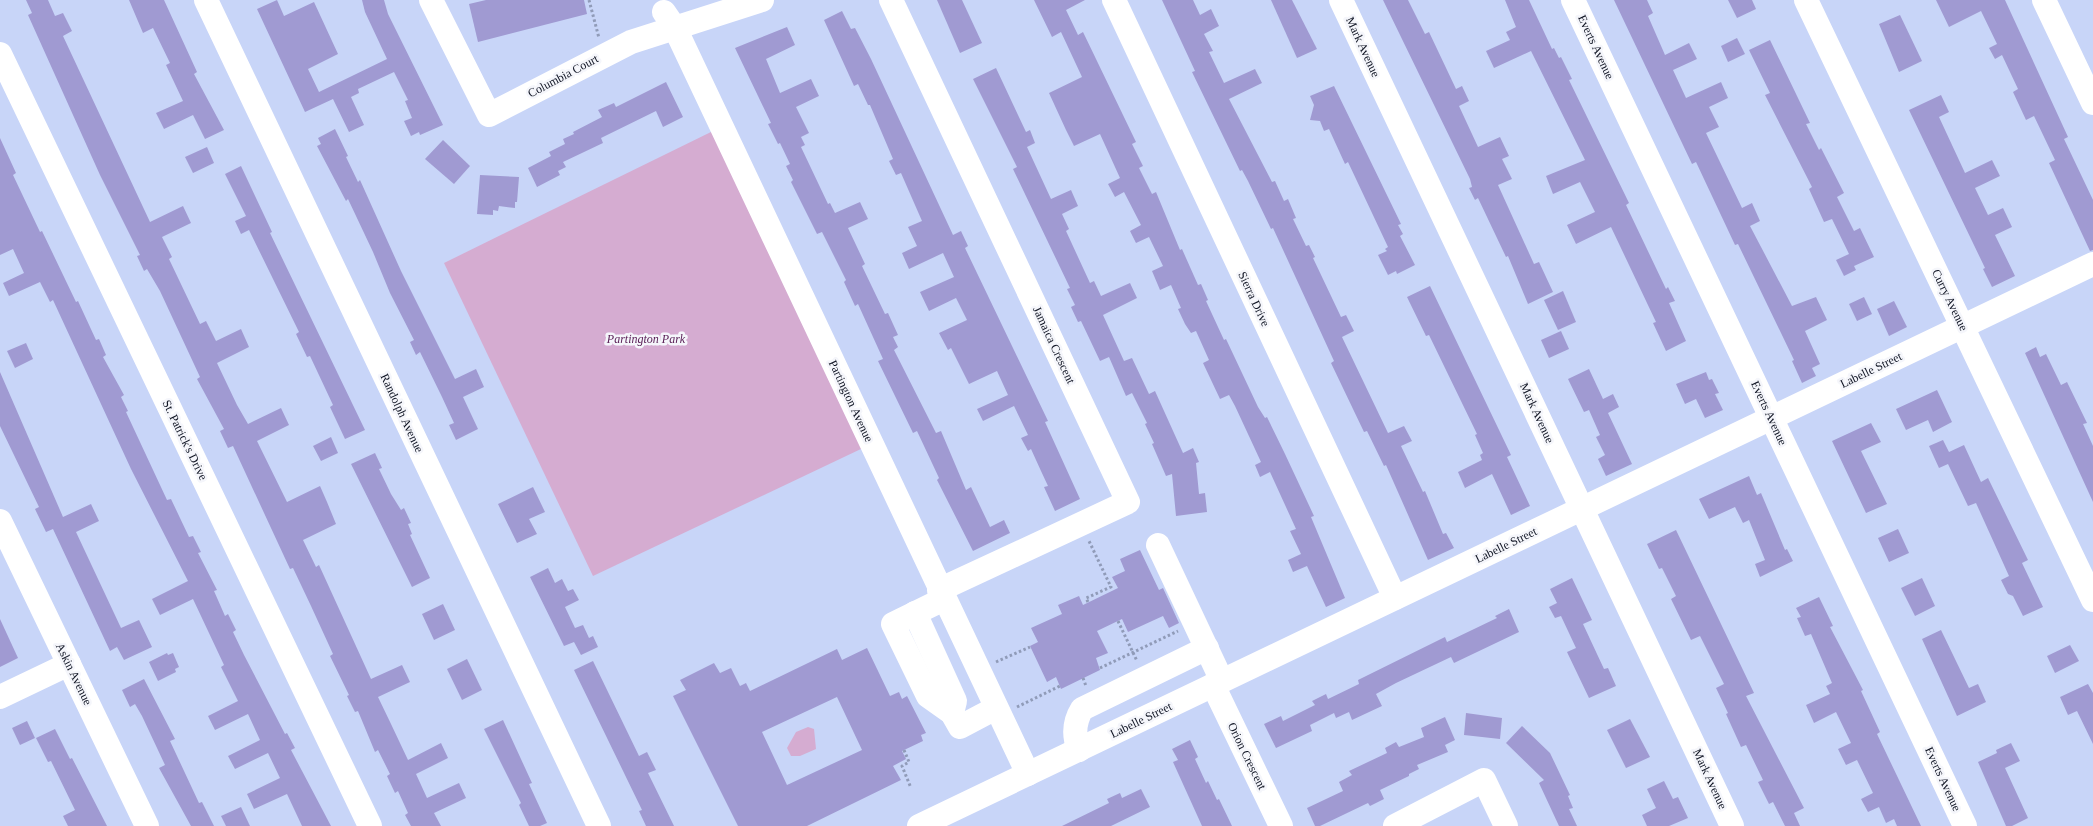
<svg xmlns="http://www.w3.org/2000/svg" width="2093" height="826" font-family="Georgia,serif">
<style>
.green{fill:#d5acd1}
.building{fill:#a09ad2;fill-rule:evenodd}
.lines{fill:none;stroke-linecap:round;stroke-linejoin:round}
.path{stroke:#909bb8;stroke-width:3;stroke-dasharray:2.5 2.5;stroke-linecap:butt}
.minor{stroke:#fff;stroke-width:24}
.labels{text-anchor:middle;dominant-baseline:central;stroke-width:5;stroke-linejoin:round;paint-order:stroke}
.street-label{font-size:12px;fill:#0f1423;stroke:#f5f6fb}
.park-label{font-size:12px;font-style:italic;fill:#5b2158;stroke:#f5f6fb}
</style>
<rect width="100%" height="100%" fill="#c8d5f8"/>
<g class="green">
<polygon points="713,131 863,448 593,576 444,263"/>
<polygon points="808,727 814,729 816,749 800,756 791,756 787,748 796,732"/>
</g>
<g class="building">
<polygon points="26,0 48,0 55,16 63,13 72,31 63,36 150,222 183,206 191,223 162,237 172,257 169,259 200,324 206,321 216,341 241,329 249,347 217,363 237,405 248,424 281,408 289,425 257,441 287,502 320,486 327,502 336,524 303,540 316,567 319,565 371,679 402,665 410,682 378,697 391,724 408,760 441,743 448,758 416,774 427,798 459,783 466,798 434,813 441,826 411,826 405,815 408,813 398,791 395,793 387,776 390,774 378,750 375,752 358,711 355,712 347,696 349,695 330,656 333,654 311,606 293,568 290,569 233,446 228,448 220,431 224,429 197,379 200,377 160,291 147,269 144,271 137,256 140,255 100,175 28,15 32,13"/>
<polygon points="129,0 164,0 197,72 194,74 224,130 205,139 193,115 164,129 156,113 183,101 166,65 170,63 153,28 143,33"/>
<polygon points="277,0 284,16 314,2 338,54 308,69 319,92 387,59 365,12 362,0 384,0 388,14 443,125 420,135 419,132 411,136 404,121 412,118 405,101 408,100 394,72 358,89 359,93 351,97 364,125 349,132 333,99 305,112 257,9"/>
<polygon points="486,0 584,0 587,14 478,42 469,4"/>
<polygon points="937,0 962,0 982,43 960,53"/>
<polygon points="1034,0 1085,0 1066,10 1078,35 1083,32 1136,142 1132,144 1143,166 1139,168 1152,194 1156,192 1180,250 1182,249 1198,285 1201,284 1208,300 1206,301 1224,340 1226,339 1258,407 1265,418 1267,417 1285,454 1314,516 1311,517 1345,598 1326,607 1307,566 1293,572 1288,560 1301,554 1290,531 1296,529 1270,472 1260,477 1255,465 1261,462 1235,406 1229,395 1220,399 1203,363 1209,360 1196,331 1191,333 1185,324 1178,309 1181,308 1171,285 1160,290 1152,271 1163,266 1149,237 1136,243 1130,231 1141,225 1124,192 1115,197 1108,184 1120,178 1100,134 1074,146 1066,130 1049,93 1082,77 1061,32 1052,37"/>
<polygon points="1162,0 1193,0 1200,15 1211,9 1219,26 1204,34 1213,51 1209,52 1224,83 1255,69 1262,83 1229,99 1272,182 1275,181 1284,201 1288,199 1296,218 1293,219 1306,246 1309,245 1315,257 1313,258 1341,317 1346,315 1354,331 1342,337 1388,433 1404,426 1412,441 1401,446 1423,492 1425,491 1443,534 1446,533 1454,548 1428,560 1386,465 1384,466 1367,431 1364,432 1331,363 1334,361 1273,228 1271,229 1248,181 1242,170 1240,171 1192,72 1195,71"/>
<polygon points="1271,0 1292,0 1317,49 1297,58"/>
<polygon points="1383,0 1408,0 1425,34 1429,32 1456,89 1462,86 1469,101 1459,106 1478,147 1500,137 1509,156 1502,159 1512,179 1498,185 1534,264 1539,262 1553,292 1528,304 1508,256 1506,257 1478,198 1475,200 1469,188 1472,187 1470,179"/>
<polygon points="1505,0 1529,0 1552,49 1554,48 1559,58 1561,57 1572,79 1569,80 1629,203 1626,205 1666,289 1668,287 1675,301 1669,303 1686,341 1666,351 1653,323 1656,322 1611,227 1576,244 1567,225 1595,212 1580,182 1553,194 1546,176 1585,160 1531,51 1494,68 1486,51 1510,40 1506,32 1516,27"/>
<polygon points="1614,0 1647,0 1653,13 1648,16 1665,55 1689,43 1697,59 1673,70 1686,98 1721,82 1728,98 1709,107 1719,127 1706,133 1742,208 1752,203 1760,221 1750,226 1792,306 1816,297 1827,320 1805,331 1820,364 1812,368 1816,376 1802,383 1792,361 1794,360 1738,244 1735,245 1696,162 1692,164"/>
<polygon points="1728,0 1752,0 1756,9 1737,18"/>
<polygon points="1936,0 2005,0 2068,137 2064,139 2093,200 2093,250 2090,251 2049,163 2055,160 2034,116 2026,120 2013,92 2018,89 2002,55 1995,59 1989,48 1997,44 1981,11 1949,27"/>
<polygon points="842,11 851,29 855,28 871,59 953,235 961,231 968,246 965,248 1048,421 1045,422 1080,499 1055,511 1044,487 1048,486 1041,471 1031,449 1028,451 1021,438 1028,435 1014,406 983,421 977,409 1008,395 997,371 969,384 951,348 948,350 939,333 967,320 956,298 929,311 920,292 954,277 943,253 909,269 902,253 917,246 908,227 922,221 901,173 896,175 889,161 893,159 870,105 868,105 858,84 854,86 824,20"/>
<polygon points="1900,15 1922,61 1899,72 1879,24"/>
<polygon points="787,27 795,45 766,59 780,93 811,79 819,96 796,107 809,133 801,137 805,145 801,147 828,204 830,203 835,213 860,202 868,219 848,228 865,264 862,266 885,314 888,313 898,335 893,337 898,347 894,350 936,433 941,431 966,490 971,487 990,527 1004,520 1010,533 973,551 937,480 939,478 917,431 913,433 878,361 883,359 858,304 855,306 844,282 846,280 822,232 817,234 791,182 793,180 786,166 790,164 780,143 778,144 768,124 771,123 735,48"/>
<polygon points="1737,38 1745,54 1728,62 1721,46"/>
<polygon points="1770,40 1810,123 1806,124 1819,150 1821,148 1844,193 1837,197 1854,231 1860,228 1874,257 1854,266 1856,270 1844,276 1836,260 1849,254 1832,219 1824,222 1809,189 1812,187 1765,95 1770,93 1749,50"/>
<polygon points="996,68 1026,132 1030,130 1035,143 1027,147 1051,199 1071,190 1078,206 1062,214 1069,229 1066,231 1090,283 1094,281 1101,296 1130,283 1137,298 1103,315 1124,361 1132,358 1149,394 1155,391 1183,453 1193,448 1199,462 1196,463 1199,494 1205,493 1207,512 1176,516 1172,474 1166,476 1152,444 1154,443 1145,424 1147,423 1132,393 1126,396 1109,357 1100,361 1081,321 1078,322 1071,307 1075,305 1067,289 1070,288 1013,169 1017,167 973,79"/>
<polygon points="666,82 683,117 663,127 656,111 601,138 603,143 563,162 566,167 558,171 560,175 537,187 528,168 551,156 549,152 565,144 563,139 574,134 573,132 602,117 598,110 614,103 616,107"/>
<polygon points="1334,86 1401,224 1398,225 1403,234 1400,236 1415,265 1397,274 1396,271 1388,275 1378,255 1387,251 1385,249 1388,247 1348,162 1345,164 1329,129 1324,131 1320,121 1310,120 1314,105 1310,96"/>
<polygon points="1941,95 1949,112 1939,117 1965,173 1992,160 2000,176 1975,188 1988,215 2003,208 2012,227 1995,235 2015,276 1992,287 1983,269 1985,268 1909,110"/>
<polygon points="335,129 348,156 346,157 358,182 360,180 401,271 455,379 476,369 484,387 463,397 478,429 456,440 449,425 454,423 442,397 420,352 416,355 410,342 414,340 390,293 373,252 348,199 346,201 317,146 321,144 318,138"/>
<polygon points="0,138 16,173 13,175 40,232 42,231 76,302 78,301 96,340 99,339 106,355 103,357 124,395 121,397 128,411 126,412 167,500 171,499 189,537 193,536 201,552 198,553 217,590 214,591 225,616 228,614 236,630 233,632 244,655 285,734 287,733 295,748 291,750 331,826 302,826 287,794 254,809 247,794 280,778 268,753 235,769 228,756 260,740 248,714 215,730 208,716 238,701 221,667 224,665 193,599 160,615 152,599 188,581 131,469 53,300 50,302 40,282 9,296 3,283 24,273 13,249 0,255"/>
<polygon points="443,140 470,166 454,184 425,159"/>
<polygon points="207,147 214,163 193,173 185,157"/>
<polygon points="241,166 272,232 270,233 365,430 345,439 330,407 333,405 310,356 307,357 296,334 299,332 249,230 241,234 235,221 246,216 225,174"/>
<polygon points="480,175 519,177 517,202 515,202 515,208 499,206 498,211 493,210 493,215 477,214"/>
<polygon points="1430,286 1511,455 1507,457 1530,506 1511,515 1492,474 1465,488 1458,472 1482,460 1480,455 1483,453 1475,435 1477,434 1429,335 1426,336 1407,297"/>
<polygon points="1563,291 1576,322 1558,330 1544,300"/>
<polygon points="1864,297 1872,314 1857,321 1849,304"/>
<polygon points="1894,301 1907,327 1889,336 1877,309"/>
<polygon points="1561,331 1569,349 1549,358 1541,340"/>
<polygon points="26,343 33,359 15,368 7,351"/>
<polygon points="2036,347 2040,357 2046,354 2061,385 2067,382 2087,423 2083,424 2093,446 2093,502 2025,353"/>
<polygon points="1589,369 1603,399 1613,394 1619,407 1608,413 1632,464 1606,476 1598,459 1605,455 1596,437 1600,435 1589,410 1584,412 1568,379"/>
<polygon points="0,372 63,517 91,504 99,521 76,532 121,628 139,620 152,647 124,660 117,647 110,651 53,529 46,532 35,509 39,507 0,426"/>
<polygon points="1706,372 1709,380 1712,379 1719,393 1715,394 1723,410 1705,418 1696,399 1685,404 1676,384"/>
<polygon points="1937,390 1952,422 1933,432 1928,420 1906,430 1896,409"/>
<polygon points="1871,423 1881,442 1861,451 1887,504 1866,513 1832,441"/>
<polygon points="331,437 338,453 321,461 313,446"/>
<polygon points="1943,440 1949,452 1964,445 1981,482 1988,478 2028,560 2022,563 2043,607 2023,616 2013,596 2008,594 2001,580 2009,576 1976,503 1968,506 1948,464 1939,468 1929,446"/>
<polygon points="375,453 382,468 379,469 391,494 401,510 404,508 411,523 408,524 412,534 410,535 430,578 412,587 351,464"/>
<polygon points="1749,476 1757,495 1761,493 1785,550 1787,549 1793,561 1760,577 1755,564 1765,560 1749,520 1743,523 1735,507 1709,519 1699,499"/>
<polygon points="533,487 545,512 529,519 537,534 517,543 498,504"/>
<polygon points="1898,529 1909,553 1889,562 1878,538"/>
<polygon points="1676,530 1754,693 1746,696 1804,808 1794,813 1800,826 1785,826 1773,802 1769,804 1758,782 1763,780 1746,745 1741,747 1726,714 1728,713 1716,688 1724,684 1700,636 1691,640 1671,599 1676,596 1662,568 1659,569 1647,544"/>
<polygon points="1140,550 1159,590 1163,588 1179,623 1169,628 1163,616 1128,632 1122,619 1097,631 1108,653 1096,658 1100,670 1061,689 1056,677 1047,682 1030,646 1038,642 1031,628 1062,614 1058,605 1079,596 1083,605 1118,588 1112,577 1125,571 1120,559"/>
<polygon points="548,568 555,583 562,579 568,591 573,589 579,600 565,607 575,628 583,625 589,638 593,636 598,647 581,655 574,642 564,646 530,577"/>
<polygon points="1572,578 1592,620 1583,624 1604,669 1608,668 1616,686 1589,698 1567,652 1576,648 1561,616 1555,618 1549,607 1557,603 1550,589"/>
<polygon points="1922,578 1935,606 1915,616 1901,588"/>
<polygon points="1819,597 1833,626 1830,627 1863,690 1861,691 1880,732 1877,734 1921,826 1897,826 1894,819 1886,823 1879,807 1868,812 1861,799 1873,793 1857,760 1846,765 1838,749 1851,743 1836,712 1814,723 1806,705 1830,694 1826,686 1832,683 1811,634 1805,636 1797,618 1801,617 1796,608"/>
<polygon points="443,604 455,630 434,640 422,614"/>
<polygon points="1509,609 1519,632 1454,663 1451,657 1396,683 1376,694 1382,706 1352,720 1349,712 1336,718 1334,713 1310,725 1312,731 1276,748 1264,724 1281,716 1283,721 1315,705 1312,701 1326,694 1328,699 1359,684 1358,680 1445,637 1447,642 1497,618 1495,616"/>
<polygon points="0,619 18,658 0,667"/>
<polygon points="1941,630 1969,688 1978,684 1986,702 1957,716 1922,639"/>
<polygon points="2070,645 2079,661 2055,673 2047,656"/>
<path d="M867,648L890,696L899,692L902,699L907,696L926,733L921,735L923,741L902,751L906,759L893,766L901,780L807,826H738L673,696L686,690L680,680L714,663L720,673L731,668L740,686L746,683L750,691L837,649L842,660ZM837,697L862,750L787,785L762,732Z"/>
<polygon points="167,653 168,655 173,653 179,667 175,669 176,672 158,681 149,662"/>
<polygon points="467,659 482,690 462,700 447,669"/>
<polygon points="593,661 639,756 647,752 656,770 648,773 674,826 646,826 639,811 642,810 574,670"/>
<polygon points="144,679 175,739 170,741 199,803 202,802 214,826 191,826 159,768 165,765 142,716 135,704 130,707 122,690"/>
<polygon points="2088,684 2093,693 2093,744 2077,711 2068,715 2060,697"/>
<polygon points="1466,713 1502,718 1500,739 1464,735"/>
<polygon points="1445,717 1455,740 1445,745 1448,752 1417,765 1419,769 1409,774 1409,776 1380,790 1384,799 1370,806 1368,803 1320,826 1315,826 1307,808 1343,791 1339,782 1352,775 1349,771 1387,753 1385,748 1396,742 1399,747 1424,737 1421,728"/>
<polygon points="1630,719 1650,757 1626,768 1607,730"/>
<polygon points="503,720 532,783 529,784 547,823 540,826 529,826 519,805 521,803 484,729"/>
<polygon points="27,721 35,738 20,745 12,728"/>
<polygon points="1522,726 1550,753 1570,795 1568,796 1573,808 1569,809 1577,826 1559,826 1539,783 1544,780 1506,743"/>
<polygon points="55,729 70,759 72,758 107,826 68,826 63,816 75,810 51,761 48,762 36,738"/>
<polygon points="1190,740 1198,757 1195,759 1206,783 1208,781 1217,800 1219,799 1232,826 1202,826 1173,762 1178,760 1172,749"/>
<polygon points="2011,743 2020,761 2005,768 2028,818 2012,826 2006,826 1978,762 1997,753 1996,750"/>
<polygon points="1664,781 1673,799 1678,797 1688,818 1669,826 1647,826 1642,815 1656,808 1647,789"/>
<polygon points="1141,789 1150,807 1111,826 1062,826 1109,803 1107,799 1120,793 1122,798"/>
<polygon points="241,807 250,826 226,826 221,816"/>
</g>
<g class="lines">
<g class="path">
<polyline points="589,0 599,38"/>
<polyline points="1088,602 1086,598 1111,587 1089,541"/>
<polyline points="1118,621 1137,661"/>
<polyline points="996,662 1030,647"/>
<polyline points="1100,668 1178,631"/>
<polyline points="1083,678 1086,686"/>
<polyline points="1017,707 1060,686"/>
<polyline points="904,750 909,762 902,766 911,788"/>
</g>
<g class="minor">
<polyline points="206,0 599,826"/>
<polyline points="431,0 489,115 631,42 762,0"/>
<polyline points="891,0 1128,502 939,590"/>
<polyline points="1114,0 1395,598"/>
<polyline points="1341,0 1732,826"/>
<polyline points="1573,0 1965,826"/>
<polyline points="1806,0 2093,600"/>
<polyline points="2044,0 2093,103"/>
<polyline points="664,12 675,28 1028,774"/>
<polyline points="0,54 370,826"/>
<polyline points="0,521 147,826"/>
<polyline points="1158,545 1222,681"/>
<polyline points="944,599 893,624 928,696 952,713 960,727 996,708"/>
<polyline points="915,613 955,701 952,713"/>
<polyline points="1213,685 1281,826"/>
<polyline points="0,697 69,664"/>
<path d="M1079,750C1073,735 1074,722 1082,709L1207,648"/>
<polyline points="919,826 2093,264"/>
<polyline points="1395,826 1484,780 1506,826"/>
</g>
</g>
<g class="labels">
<g class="street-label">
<text transform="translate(1363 47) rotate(65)">Mark Avenue</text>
<text transform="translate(1596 47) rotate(65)">Everts Avenue</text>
<text transform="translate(563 76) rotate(-28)">Columbia Court</text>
<text transform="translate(1254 299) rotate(65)">Sierra Drive</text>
<text transform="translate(1950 300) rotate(64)">Curry Avenue</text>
<text transform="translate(1054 345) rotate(65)">Jamaica Crescent</text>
<text transform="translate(1871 370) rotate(-26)">Labelle Street</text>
<text transform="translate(851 401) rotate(65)">Partington Avenue</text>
<text transform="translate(402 413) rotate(65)">Randolph Avenue</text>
<text transform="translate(1537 413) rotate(65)">Mark Avenue</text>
<text transform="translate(1769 413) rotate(65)">Everts Avenue</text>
<text transform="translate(185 440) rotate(64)">St. Patrick's Drive</text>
<text transform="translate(1506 545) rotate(-26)">Labelle Street</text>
<text transform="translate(74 674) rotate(64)">Askin Avenue</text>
<text transform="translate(1141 720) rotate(-26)">Labelle Street</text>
<text transform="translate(1247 756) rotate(64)">Orion Crescent</text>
<text transform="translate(1710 779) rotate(65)">Mark Avenue</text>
<text transform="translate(1943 779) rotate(65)">Everts Avenue</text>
</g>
<g class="park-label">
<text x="646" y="339">Partington Park</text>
</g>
</g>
</svg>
